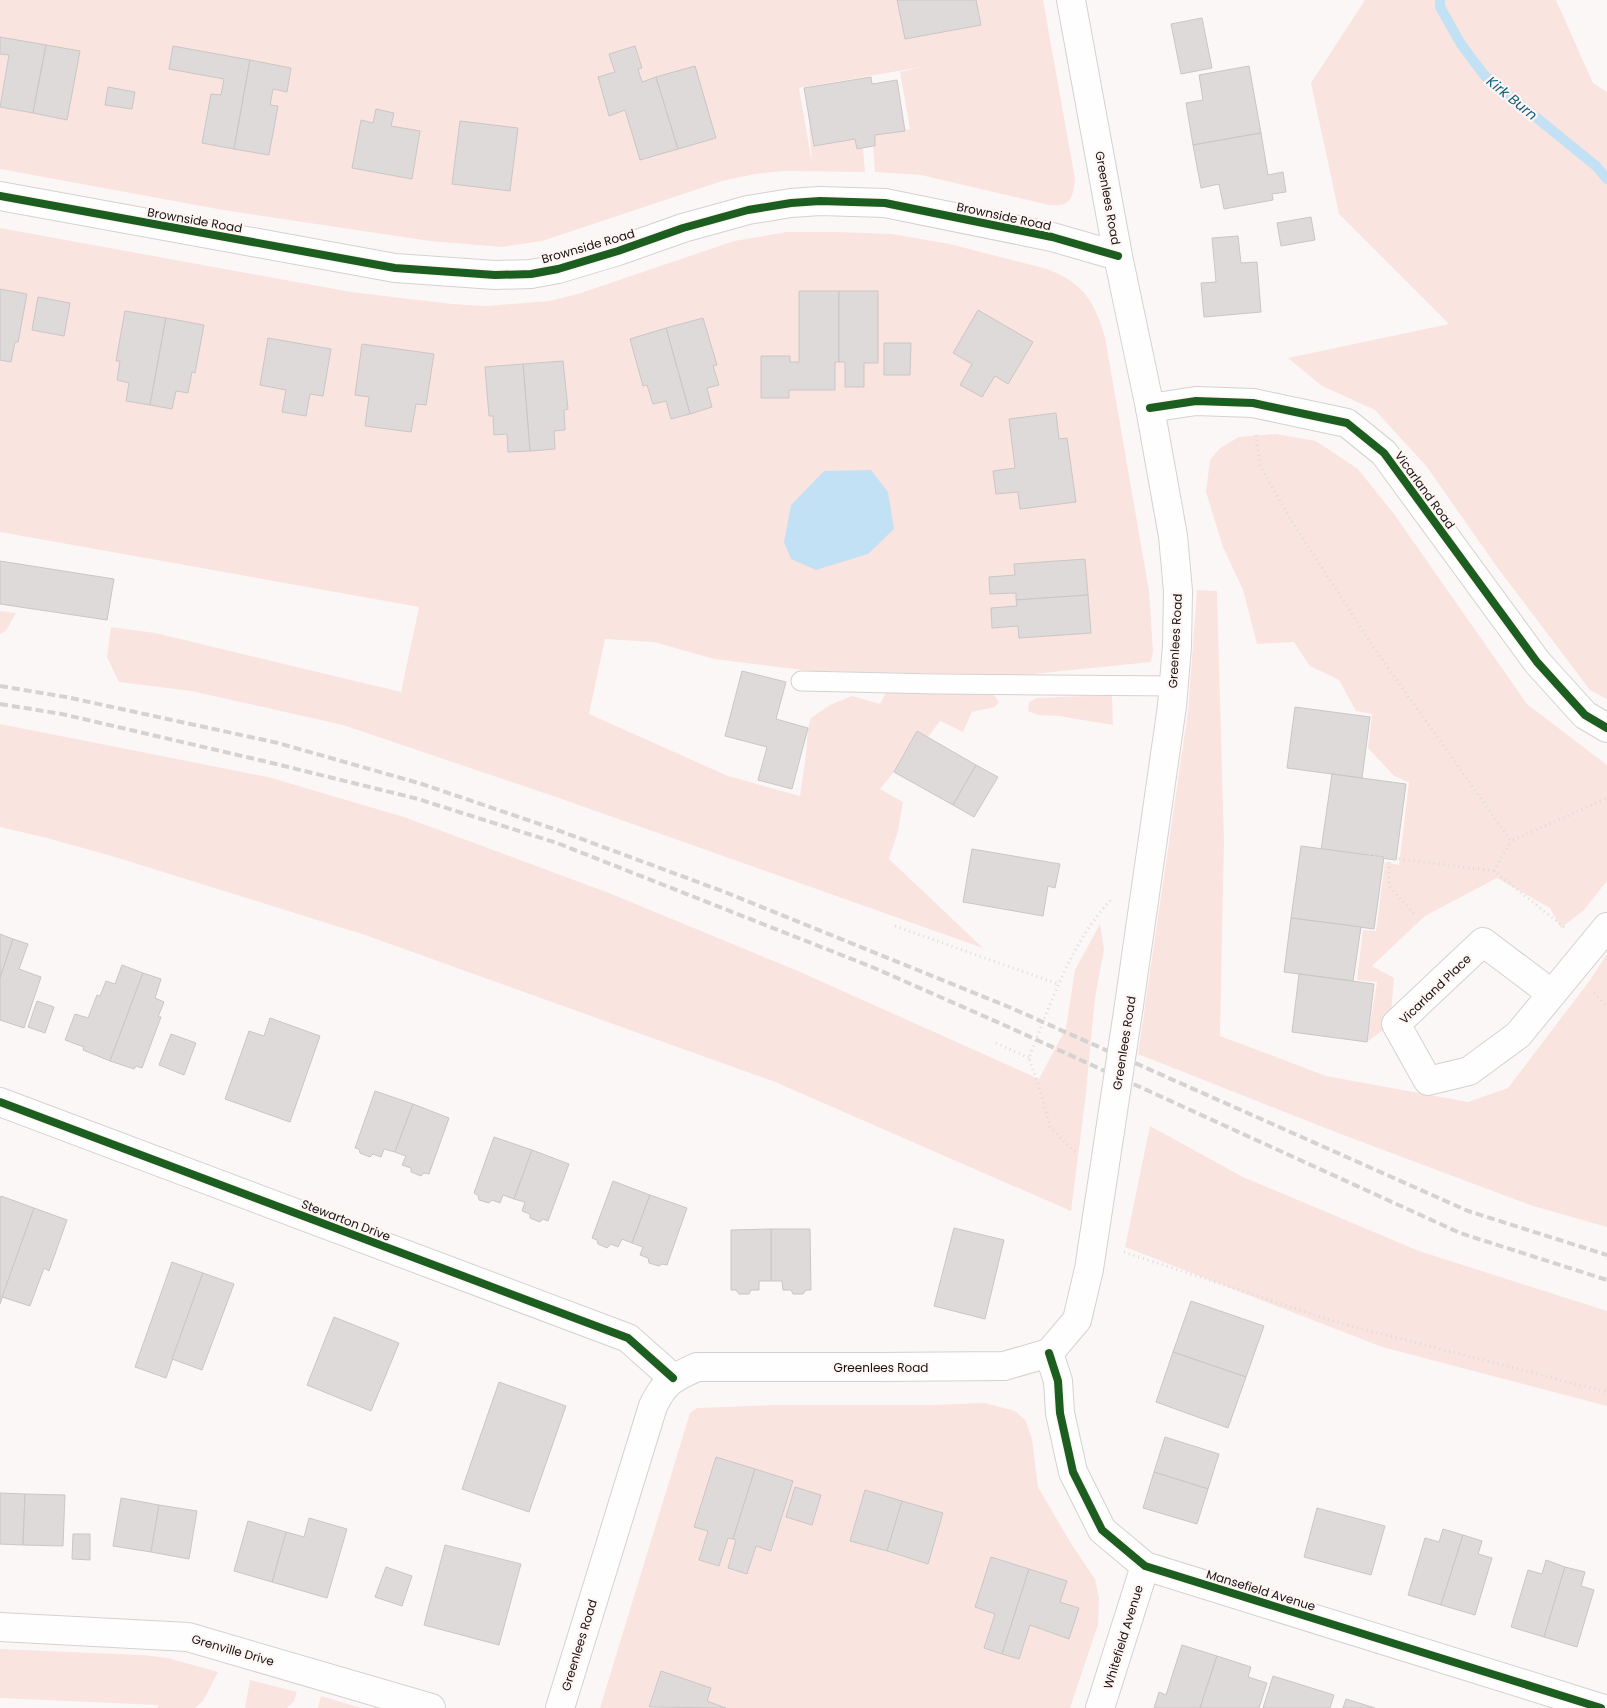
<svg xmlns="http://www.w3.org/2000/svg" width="1607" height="1708" font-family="Poppins,sans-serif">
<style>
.green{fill:#fae4df;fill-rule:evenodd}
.water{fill:#c3e1f4}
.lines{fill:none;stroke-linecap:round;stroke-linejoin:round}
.stream{stroke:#c3e1f4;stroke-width:10}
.building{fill:#dfdada;stroke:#cac6c5}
.lane-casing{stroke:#d6d1d0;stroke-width:21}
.street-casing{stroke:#d6d1d0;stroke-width:30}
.secondary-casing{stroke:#d6d1d0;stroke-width:30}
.path{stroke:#dddcdb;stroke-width:3;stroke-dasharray:1 4;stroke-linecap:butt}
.lane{stroke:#fffefe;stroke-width:19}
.street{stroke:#fffefe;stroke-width:28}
.secondary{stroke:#fffefe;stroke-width:28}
.rail{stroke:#d4d2d2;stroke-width:4;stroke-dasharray:8 4;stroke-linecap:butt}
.secondary-bridge-casing{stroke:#d6d1d0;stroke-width:30;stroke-linecap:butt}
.secondary-bridge{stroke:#fffefe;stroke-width:28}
.cycleway-casing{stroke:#fff6f4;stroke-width:11}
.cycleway{stroke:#1b5e20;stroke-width:8}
.labels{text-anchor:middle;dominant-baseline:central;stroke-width:4.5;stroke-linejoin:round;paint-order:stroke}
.street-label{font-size:12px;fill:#171211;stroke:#fff6f4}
.water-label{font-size:14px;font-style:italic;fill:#0e5e80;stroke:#fff6f4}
</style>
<rect width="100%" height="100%" fill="#fcf7f7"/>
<g class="green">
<path d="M0,0H1043L1075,179C1073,199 1070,207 1049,205L921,175L875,172L873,146H875V135L910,129L900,72L922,67L799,88L812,163L808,109L814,146L855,139L863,148L865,172L784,171L755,174L722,181L542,241L502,247L430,241L223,210L0,169V107L67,120L79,51L0,37ZM173,46L291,68L287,92L273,89L270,105L277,106L202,143L211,94L221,95L224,79L169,69ZM635,46L642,68L638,69L642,82L695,67L716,138L640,160L625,110L609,115L598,78L615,72L609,54Z"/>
<polygon points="1365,0 1556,0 1593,83 1607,92 1607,699 1590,690 1497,567 1427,467 1375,410 1322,386 1288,358 1449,324 1339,214 1311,83"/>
<polygon points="0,54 9,55 0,104"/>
<path d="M0,228L351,292L452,304L486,306L549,301L578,294L734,241L787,232H837L892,234L950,244L1047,269C1083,283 1094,300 1105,337L1149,591L1153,651L1151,662L1023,675L810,671L714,659L654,642L605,639L589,714L728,776L800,796L806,755L808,728L811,718L830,705L852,696L880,704L887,691L992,692L999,702L995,707L972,712L963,732L940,721L928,737L917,731L894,772L880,789L903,802L898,831L889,859L983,948L556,797L343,725L191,691L119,682L107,657L111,627L155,633L401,692L419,607L0,532ZM799,291H877L864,363V387H845V362H835V390H789V398H761V356L790,362H799ZM703,318L717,365L713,366L719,384L707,388L712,407L671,419L666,401L653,404L647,385L643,386L630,339ZM563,361L568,409L564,410L565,430L554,431L555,449L508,452L507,434L494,435L493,416H489L485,367ZM1085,559L1090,633L1019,638L1018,626L993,628L1017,606L1016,593L991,594L989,577L1015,575V564Z"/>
<polygon points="1276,434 1316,441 1358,469 1394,514 1527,704 1607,765 1607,881 1584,910 1561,928 1550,908 1497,878 1425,916 1372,966 1394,978 1390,1025 1367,1042 1377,982 1357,980 1363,930 1376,931 1385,862 1399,865 1409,782 1394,776 1368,748 1372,714 1356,711 1339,680 1310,666 1294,642 1257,644 1243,590 1223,547 1206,492 1210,460 1220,448 1239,437"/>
<polygon points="1197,590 1217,591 1224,841 1220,1036 1326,1076 1468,1102 1508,1088 1590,980 1607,954 1607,1227 1533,1206 1338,1133 1138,1054 1188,712"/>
<polygon points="0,611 16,613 6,631 0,634"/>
<polygon points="1112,695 1113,725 1059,716 1038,715 1028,711 1029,702 1037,698"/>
<polygon points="0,724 268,777 404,817 609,893 798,971 1039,1079 1066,1028 1075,970 1100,924 1104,949 1095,998 1085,1102 1071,1211 775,1082 365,935 115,857 47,838 0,827"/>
<polygon points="1150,1126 1243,1177 1419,1251 1607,1311 1607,1406 1382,1347 1125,1247"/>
<path d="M985,1403L1015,1411L1026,1421L1032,1439L1038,1487L1072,1545L1095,1579L1099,1598L1098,1625L1070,1708H726L707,1701L711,1688L661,1671L648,1708H600L690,1413L697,1408L774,1405H929ZM716,1457L793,1481L772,1551L756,1546L747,1574L728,1568L736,1540L728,1538L719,1566L699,1560L708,1531L695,1527ZM865,1490L928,1564L850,1541ZM992,1557L1066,1581L1060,1602L1079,1608L1069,1638L1030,1625L1019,1659L984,1648L995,1614L975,1607Z"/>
<polygon points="0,1649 142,1655 168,1658 218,1672 203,1701 195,1708 158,1708 158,1705 0,1698"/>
<polygon points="250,1680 297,1692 294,1701 287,1708 245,1708"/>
<polygon points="321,1696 361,1708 318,1708"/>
</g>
<polygon class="water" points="871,470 888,492 894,529 868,554 816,570 791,559 784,542 791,505 824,471"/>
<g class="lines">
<polyline class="stream" points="1440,0 1440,7 1461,44 1484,75 1596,166 1607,179"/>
</g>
<g class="building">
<polygon points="897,0 976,0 981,25 905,39"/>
<polygon points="1202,18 1212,68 1181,74 1171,24"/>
<polygon points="0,37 46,45 33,113 0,107 9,55 0,54"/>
<polygon points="46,45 80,51 67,120 33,113"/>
<polygon points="173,46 250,60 234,149 202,143 211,94 221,95 224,79 169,69"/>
<polygon points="635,46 642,68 638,69 642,82 656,77 678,149 640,160 625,110 609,116 598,77 615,72 609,54"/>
<polygon points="250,60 291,68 287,92 273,89 270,105 278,106 269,155 234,149"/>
<polygon points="695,66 716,138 678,149 656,77"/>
<polygon points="1249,66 1261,133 1193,145 1186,103 1203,100 1199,75"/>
<polygon points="871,77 872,84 897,80 905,131 875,135 875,146 873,146 857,149 855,139 814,146 804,88"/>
<polygon points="108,87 135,92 132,109 105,105"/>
<polygon points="376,109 394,113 391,126 420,131 412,179 352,168 361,120 373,123"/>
<polygon points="460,121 518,128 510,191 452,184"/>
<polygon points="1261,133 1268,175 1283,172 1286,192 1272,194 1273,200 1224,209 1219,184 1201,188 1193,145"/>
<polygon points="1311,217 1315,240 1281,246 1277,223"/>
<polygon points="1238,236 1241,263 1257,262 1261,312 1204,317 1201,283 1216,282 1212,238"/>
<polygon points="0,289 27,294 18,342 15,342 11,362 0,360"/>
<polygon points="799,291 839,291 839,362 835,362 835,390 789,390 789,398 761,398 761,356 790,356 790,362 799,362"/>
<polygon points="839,291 878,291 878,363 864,363 864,387 845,387 845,362 839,362"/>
<polygon points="38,297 70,303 64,336 32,330"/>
<polygon points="978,310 1033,342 1008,384 995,376 982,397 960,385 972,364 953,353"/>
<polygon points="125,311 166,318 150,405 126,401 129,383 117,380 120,361 116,361"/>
<polygon points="166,318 204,325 195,373 192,372 188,393 176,391 172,409 150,405"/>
<polygon points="703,318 717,365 713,366 719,385 707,388 712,407 690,414 666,328"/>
<polygon points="666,328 690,414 671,419 666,401 653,404 647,385 643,386 630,339"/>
<polygon points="268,338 331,349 323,396 310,394 306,416 282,412 286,390 260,385"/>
<polygon points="884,343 911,343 910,375 884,375"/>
<polygon points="362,344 434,354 426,405 416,404 411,432 365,426 369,397 355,395"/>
<polygon points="563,361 568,409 564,410 565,430 554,431 555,449 530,451 523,364"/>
<polygon points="523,364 530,451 508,452 507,434 494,435 493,416 489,416 485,367"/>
<polygon points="1056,413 1059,439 1067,438 1076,502 1020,509 1018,492 996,494 993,471 1015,468 1009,419"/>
<polygon points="1085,559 1088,595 1016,600 1016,593 990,594 989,577 1015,575 1014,564"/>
<polygon points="0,561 114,579 107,620 0,604"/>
<polygon points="1088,595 1091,633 1019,638 1018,626 992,628 991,608 1017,606 1016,600"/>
<polygon points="742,671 786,682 776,719 808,728 792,789 758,780 767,747 725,736"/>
<polygon points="1295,707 1370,717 1362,778 1287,768"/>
<polygon points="917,731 976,765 953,805 894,772"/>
<polygon points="976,765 998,777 974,817 953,805"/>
<polygon points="1332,774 1406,784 1396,860 1321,850"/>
<polygon points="1301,846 1384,857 1374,929 1291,918"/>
<polygon points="972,849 1060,864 1055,888 1048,886 1043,916 963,902"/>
<polygon points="1291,918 1361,927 1353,981 1284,972"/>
<polygon points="0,934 13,939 0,978"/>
<polygon points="13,939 28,944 19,969 41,977 24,1028 0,1020 0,978"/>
<polygon points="122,965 143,973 110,1061 83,1050 84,1047 65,1040 75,1014 88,1018 97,995 100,996 106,981 115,984"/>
<polygon points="143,973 161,979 155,998 164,1002 158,1017 161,1017 142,1068 136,1066 134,1069 110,1061"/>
<polygon points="1299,974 1374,984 1367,1042 1292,1032"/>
<polygon points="37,1001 54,1007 45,1033 28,1027"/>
<polygon points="270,1018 320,1036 290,1122 225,1099 249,1031 264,1036"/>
<polygon points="171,1034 196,1043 184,1075 159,1065"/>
<polygon points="375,1091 413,1104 395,1152 384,1149 381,1157 373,1154 370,1157 360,1153 359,1149 355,1148"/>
<polygon points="413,1104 449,1118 429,1174 424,1173 421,1176 411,1172 411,1168 402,1165 406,1156 395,1152"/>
<polygon points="494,1137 532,1150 514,1199 503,1195 500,1203 492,1200 489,1203 479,1200 478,1195 474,1193"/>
<polygon points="532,1150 569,1164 548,1221 543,1219 540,1222 530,1218 530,1214 522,1211 525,1202 514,1199"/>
<polygon points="613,1181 650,1195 632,1243 622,1239 618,1247 611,1244 607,1248 598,1244 597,1240 592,1238"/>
<polygon points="650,1195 687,1208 667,1265 662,1264 659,1266 649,1263 648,1258 640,1255 643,1247 632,1243"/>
<polygon points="1,1196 34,1208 0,1304 0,1199"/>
<polygon points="34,1208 67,1220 49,1271 44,1268 30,1306 2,1297"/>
<polygon points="954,1228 1004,1240 985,1319 934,1306"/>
<polygon points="771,1229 810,1229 811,1290 806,1290 803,1294 793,1294 791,1290 783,1290 782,1281 771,1281"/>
<polygon points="771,1229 771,1281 759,1281 759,1290 751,1290 749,1294 739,1294 736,1290 731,1290 731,1230"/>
<polygon points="172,1262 203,1273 166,1378 135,1367"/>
<polygon points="203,1273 234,1284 202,1370 172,1359"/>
<polygon points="1191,1301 1264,1326 1246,1377 1173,1352"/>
<polygon points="334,1317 399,1343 371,1411 307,1385"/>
<polygon points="1173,1352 1246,1377 1228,1428 1156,1402"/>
<polygon points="499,1382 566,1406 529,1512 462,1489"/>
<polygon points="1165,1437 1219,1454 1208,1489 1154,1472"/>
<polygon points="716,1457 755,1469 733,1539 728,1538 719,1566 699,1560 708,1531 694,1527"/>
<polygon points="755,1469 793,1481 771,1551 756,1546 747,1574 728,1568 736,1540 733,1539"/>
<polygon points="1154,1472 1208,1489 1197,1524 1143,1508"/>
<polygon points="795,1487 821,1495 812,1525 786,1517"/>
<polygon points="865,1490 902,1501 887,1551 850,1541"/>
<polygon points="0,1493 25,1494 23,1545 0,1544"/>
<polygon points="25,1494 65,1495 63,1546 23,1545"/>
<polygon points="121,1498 159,1505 151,1552 113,1546"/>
<polygon points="902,1501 943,1513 928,1564 887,1551"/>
<polygon points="159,1505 197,1511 189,1559 151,1552"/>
<polygon points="1317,1508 1385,1526 1371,1575 1304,1557"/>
<polygon points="309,1518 347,1529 327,1598 272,1582 286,1532 304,1537"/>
<polygon points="248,1521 286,1532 272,1582 234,1571"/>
<polygon points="1443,1529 1463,1535 1441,1605 1408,1595 1425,1538 1439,1542"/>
<polygon points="73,1534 90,1534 90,1560 72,1559"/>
<polygon points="1463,1535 1482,1541 1478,1554 1492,1558 1475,1615 1441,1605"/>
<polygon points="445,1545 521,1564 499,1645 424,1625"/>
<polygon points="991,1557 1029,1569 1002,1654 984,1648 995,1614 975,1607"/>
<polygon points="1546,1560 1565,1567 1544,1637 1511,1627 1528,1570 1542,1574"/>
<polygon points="386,1567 412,1576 402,1606 375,1597"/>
<polygon points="1565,1567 1585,1572 1581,1586 1594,1590 1577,1647 1544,1637"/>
<polygon points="1029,1569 1067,1581 1060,1602 1079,1608 1069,1639 1030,1625 1019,1659 1002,1654"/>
<polygon points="1182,1645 1217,1656 1200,1708 1154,1708 1159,1692 1166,1695"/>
<polygon points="1217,1656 1251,1667 1248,1677 1267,1683 1259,1708 1200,1708"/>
<polygon points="661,1671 711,1688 707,1701 726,1708 649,1707"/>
<polygon points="1273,1676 1334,1695 1330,1708 1263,1708"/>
<polygon points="1346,1699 1375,1708 1343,1708"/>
</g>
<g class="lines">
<g class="lane-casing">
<polyline id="lane" points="801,681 938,684 1174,686"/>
</g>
<g class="street-casing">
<g id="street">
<polyline points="1150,408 1196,401 1253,403 1347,423 1384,453 1537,662 1585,715 1607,728"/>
<polyline points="1552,994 1483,942 1396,1024 1428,1081 1469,1071 1518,1035 1607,927"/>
<polyline points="0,1102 628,1338 673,1378"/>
<polyline points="1049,1353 1058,1381 1060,1413 1073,1472 1102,1530 1145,1566 1601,1708"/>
<polyline points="0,1627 188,1637 431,1708"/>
<polyline points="1100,1708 1145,1566"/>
</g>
</g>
<g class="secondary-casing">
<g id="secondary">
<polyline points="1071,0 1118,256 1150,408 1173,536 1178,591 1177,646 1172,706 1129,1005"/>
<polyline points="0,196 395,268 495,275 531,274 558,269 618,251 683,228 748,210 791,203 820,201 885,203 1052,237 1118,256"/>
<path d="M560,1708L653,1406C665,1381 673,1378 697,1367H878L1004,1366L1049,1353L1077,1320L1089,1269L1110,1131"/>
</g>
</g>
<g class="path">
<polyline points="1256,435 1260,466 1291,520 1372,645 1511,841 1607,798"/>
<polyline points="1369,855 1494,871 1565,928"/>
<polyline points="1389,857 1389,886 1416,916"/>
<polyline points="1494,871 1511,841"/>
<polyline points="895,926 1058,984"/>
<polyline points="1594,993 1607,1007"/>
<polyline points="996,1043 1029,1058"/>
<path d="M1075,1152L1050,1127L1040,1089L1029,1058C1049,1007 1072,940 1111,900"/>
<polyline points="1124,1252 1336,1322 1607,1392"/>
</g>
<use href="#lane" class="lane"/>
<use href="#street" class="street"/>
<use href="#secondary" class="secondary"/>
<g class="rail">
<polyline points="0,686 66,697 278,743 422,784 560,831 722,891 1009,1007 1468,1211 1607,1255"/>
<polyline points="0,704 62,714 272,763 418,799 557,843 872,967 1004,1025 1460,1233 1607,1280"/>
</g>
<g class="secondary-bridge-casing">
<polyline id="secondary-bridge" points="1110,1131 1129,1005"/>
</g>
<use href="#secondary-bridge" class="secondary-bridge"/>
<g class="cycleway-casing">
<g id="cycleway">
<polyline points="0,196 395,268 495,275 531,274 558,269 618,251 683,228 748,210 791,203 820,201 885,203 1052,237 1118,256"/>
<polyline points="1150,408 1196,401 1253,403 1347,423 1384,453 1537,662 1585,715 1607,728"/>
<polyline points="0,1102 628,1338 673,1378"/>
<polyline points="1049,1353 1058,1381 1060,1413 1073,1472 1102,1530 1145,1566 1601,1708"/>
</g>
</g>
<use href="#cycleway" class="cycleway"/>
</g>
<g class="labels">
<g class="street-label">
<text transform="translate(1108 198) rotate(80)">Greenlees Road</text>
<text transform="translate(1004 216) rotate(12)">Brownside Road</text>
<text transform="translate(195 220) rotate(10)">Brownside Road</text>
<text transform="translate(588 246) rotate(-16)">Brownside Road</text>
<text transform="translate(1425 490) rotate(54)">Vicarland Road</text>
<text transform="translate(1175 641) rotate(-87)">Greenlees Road</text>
<text transform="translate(1435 989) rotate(-44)">Vicarland Place</text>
<text transform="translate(1124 1043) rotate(-81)">Greenlees Road</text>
<text transform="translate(346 1220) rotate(21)">Stewarton Drive</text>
<text x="881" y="1367">Greenlees Road</text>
<text transform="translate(1261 1590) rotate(17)">Mansefield Avenue</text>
<text transform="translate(1123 1637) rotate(-73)">Whitefield Avenue</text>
<text transform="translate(579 1645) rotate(-73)">Greenlees Road</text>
<text transform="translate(233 1650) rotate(16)">Grenville Drive</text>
</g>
<g class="water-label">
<text transform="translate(1512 98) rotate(39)">Kirk Burn</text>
</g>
</g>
</svg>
